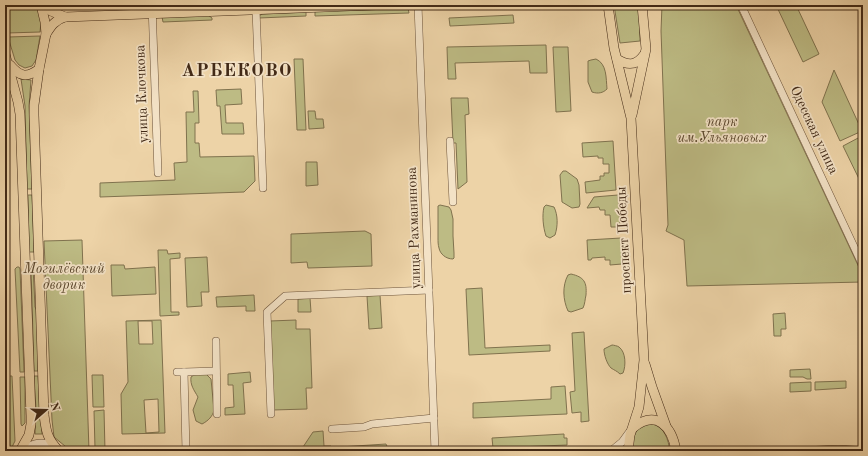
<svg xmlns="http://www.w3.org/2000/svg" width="868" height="456" font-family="'Old Standard TT',serif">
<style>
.green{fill:#bdbb84;stroke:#80724e;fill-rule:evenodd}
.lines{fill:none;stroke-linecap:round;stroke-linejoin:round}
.minor-casing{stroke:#6d543b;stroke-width:8}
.major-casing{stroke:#422a17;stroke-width:10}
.minor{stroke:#f3e2c6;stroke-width:7}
.major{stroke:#edd3a7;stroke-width:9}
.labels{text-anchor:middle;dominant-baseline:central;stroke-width:3.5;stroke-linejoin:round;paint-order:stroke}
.street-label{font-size:14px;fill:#422a17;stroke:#f3e2c6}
.park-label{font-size:14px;font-style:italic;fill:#5b472d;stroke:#f3e2c6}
.district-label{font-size:18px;font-weight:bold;letter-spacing:1px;fill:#422a17;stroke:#f3e2c6}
</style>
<rect width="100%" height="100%" fill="#edd3a7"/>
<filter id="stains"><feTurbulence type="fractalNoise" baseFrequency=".005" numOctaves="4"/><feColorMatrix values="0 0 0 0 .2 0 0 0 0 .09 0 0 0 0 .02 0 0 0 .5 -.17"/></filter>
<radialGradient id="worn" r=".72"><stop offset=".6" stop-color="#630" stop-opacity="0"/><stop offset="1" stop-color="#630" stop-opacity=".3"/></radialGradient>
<g class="green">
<polygon points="5,5 38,5 41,22 40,32 7,33 5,23"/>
<polygon points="614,5 639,5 640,41 620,43"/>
<polygon points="662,5 736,5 863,276 863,282 687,286 684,240 666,231 668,225 661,31"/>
<polygon points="776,5 796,5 819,54 803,62"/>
<polygon points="408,8 409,13 315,16 315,11"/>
<polygon points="306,12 306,16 259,18 259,16 262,14"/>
<polygon points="208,15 212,18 212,20 163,22 162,17"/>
<polygon points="513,15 514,23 450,26 449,18"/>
<polygon points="40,36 36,60 32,66 25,68 19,65 15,60 8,37"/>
<polygon points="546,45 547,73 530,73 529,61 455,63 456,79 448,79 447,47"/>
<polygon points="553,47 568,47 571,111 556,112"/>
<polygon points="294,59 303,59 306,130 297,130"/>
<path d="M596,59C607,64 606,78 607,89C603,93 598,94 592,92L588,82V61L591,60Z"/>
<polygon points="834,70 862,131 840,141 822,102"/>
<polygon points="21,79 31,80 29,106 32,189 27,189 25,106"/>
<polygon points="241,89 242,104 225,105 226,123 243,123 244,134 222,134 220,106 217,106 216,90"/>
<polygon points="193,91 198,91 199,123 195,123 195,143 199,143 200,157 254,156 255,181 244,192 100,197 100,183 175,180 174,163 187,162 186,112 194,112"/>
<polygon points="451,98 468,98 469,114 465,115 467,182 458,189 456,143 453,143"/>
<polygon points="308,111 315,111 316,119 323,119 324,128 309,129"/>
<polygon points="860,137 863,144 863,187 843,146"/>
<polygon points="613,141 616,190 586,193 585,182 600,180 600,176 604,176 604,173 609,173 609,164 603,164 603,158 598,158 598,156 583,157 582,143"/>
<polygon points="306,162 317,162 318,185 306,186"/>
<polygon points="563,171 566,171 577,179 579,185 580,204 579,207 572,208 562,202 560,175"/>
<polygon points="28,195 32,195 34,252 29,252"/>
<polygon points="618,195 620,227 611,227 610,215 605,215 605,210 600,210 599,207 587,208 594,197"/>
<path d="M440,205L449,207L451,210L453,219V236L454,253V258L453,259C446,259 440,254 439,248C438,245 438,241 438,238C438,227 438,217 438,206Z"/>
<path d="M546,205L554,207C558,215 558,226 555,235L550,238L546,236C543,227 542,215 544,207Z"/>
<polygon points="365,231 371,234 372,266 308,268 307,262 291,263 291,234"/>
<polygon points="621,238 622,264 610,265 610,260 605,260 605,257 592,258 591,260 588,260 587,240"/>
<polygon points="82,240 89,451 71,451 54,437 52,420 44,241"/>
<polygon points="158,250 167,250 168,254 180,253 180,258 170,259 171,312 179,312 179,315 160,316"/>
<polygon points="207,257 209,292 201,292 202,306 187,307 185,258"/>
<polygon points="111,265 124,265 125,269 155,267 156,294 112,296"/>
<polygon points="17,267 19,267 20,269 24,372 20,372 15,269"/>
<polygon points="31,267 33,267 35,307 37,311 38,371 34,371"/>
<path d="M571,274C584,277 587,282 586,295C585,299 585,304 583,308L571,312L568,311C563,300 562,286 568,275Z"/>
<polygon points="482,288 485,348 550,345 550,351 469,355 466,289"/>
<polygon points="254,295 255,311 246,311 246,306 217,307 216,297"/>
<polygon points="380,295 382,328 369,329 367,296"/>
<polygon points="310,298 311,312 298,312 298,299"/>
<polygon points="785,313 786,329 781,329 781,336 774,336 773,314"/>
<path d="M161,320L165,433L122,434L121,394L128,382L126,321ZM138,321H152L153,344H139ZM158,399L159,432L146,433L144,400Z"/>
<polygon points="296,320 296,329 310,329 312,388 306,388 307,409 273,410 270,321"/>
<polygon points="584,332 589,421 581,422 581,412 572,413 570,392 575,391 572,333"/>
<path d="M612,345C613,345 618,346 619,347C626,352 626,366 623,373L620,374C617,371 614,370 611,368C607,364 604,355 604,349Z"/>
<polygon points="810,369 811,379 807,379 803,377 790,377 790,370"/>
<polygon points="250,372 251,382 243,383 245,414 225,415 225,408 234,407 233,385 228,385 228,374"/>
<path d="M205,373L211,379L214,410C213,416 208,421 202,424L196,421L193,410L198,397C194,390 190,385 191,377L194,375Z"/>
<polygon points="92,375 103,375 104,407 93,407"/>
<polygon points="6,376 12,376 15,441 10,451 5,451 5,450 8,450"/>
<polygon points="34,376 38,376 40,410 42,434 35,434 36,409"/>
<polygon points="20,377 25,377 25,423 22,426 21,424"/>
<polygon points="846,381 846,388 815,390 815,382"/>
<polygon points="811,382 811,391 790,392 790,383"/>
<polygon points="565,386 567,414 473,418 473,403 551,399 551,387"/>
<polygon points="104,410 105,451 98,450 95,448 94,411"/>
<path d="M653,424C665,428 668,439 670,451H631C634,436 634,425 653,424Z"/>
<polygon points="323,431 324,446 331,446 331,451 224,451 303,447 313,432"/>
<polygon points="564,434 564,438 567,438 567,445 493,448 492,438"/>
<polygon points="386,444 389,451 333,451 340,447"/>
</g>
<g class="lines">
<g class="minor-casing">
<g id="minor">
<polyline points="152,5 158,173"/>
<polyline points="418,5 435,451"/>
<polyline points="741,5 863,266"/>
<polyline points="256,10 263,188"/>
<polyline points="450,141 453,202"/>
<polyline points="216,341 217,414"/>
<polyline points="177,372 184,372 186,451"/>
<polyline points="184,372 216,371"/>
<polyline points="271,414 267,312 285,296 429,290"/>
<polyline points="332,429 364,427 372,424 434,418"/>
<path d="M21,450C34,443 42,440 56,447"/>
<polyline points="611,451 622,442 630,431"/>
</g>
</g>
<g class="major-casing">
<g id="major">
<path d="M41,5L45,22L46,34L39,69L34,105V115L44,415C46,431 47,439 59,451"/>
<polyline points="44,5 51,11 65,17"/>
<polyline points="608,5 614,48 631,118 644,360 639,407 630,435 628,451"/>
<path d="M46,34C51,26 55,20 65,17L376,5"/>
<polyline points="5,54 18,102 20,114 31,416 31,424 29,435 20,451"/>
<path d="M617,59C628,66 636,66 644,55"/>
<path d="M10,65C20,77 27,78 39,69"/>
<polyline points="632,115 646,49 642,5"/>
<polyline points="645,364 652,387 666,426"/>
<path d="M633,428C656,409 672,426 676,451"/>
<polyline points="816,451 838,450 855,451"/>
</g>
</g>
<use href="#minor" class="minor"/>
<use href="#major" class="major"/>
</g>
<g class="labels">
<g class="street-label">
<text transform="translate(142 94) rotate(-92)">улица Клочкова</text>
<text transform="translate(814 130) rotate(65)">Одесская улица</text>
<text transform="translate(414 228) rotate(-92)">улица Рахманинова</text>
<text transform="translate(624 240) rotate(-93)">проспект Победы</text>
</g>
<g class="park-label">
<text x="722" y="122">парк<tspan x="722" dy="16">им.Ульяновых</tspan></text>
<text x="64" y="269">Могилёвский<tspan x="64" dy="16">дворик</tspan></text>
</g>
<g class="district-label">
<text x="237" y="71">АРБЕКОВО</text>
</g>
</g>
<rect width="868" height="456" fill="none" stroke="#edd3a7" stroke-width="20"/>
<rect x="6" y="6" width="856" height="444" fill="none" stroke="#422a17" stroke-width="2"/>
<rect x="10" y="10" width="848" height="436" fill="none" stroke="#422a17"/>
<g transform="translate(46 410) rotate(70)" stroke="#f3e2c6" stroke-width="3" paint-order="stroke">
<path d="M0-3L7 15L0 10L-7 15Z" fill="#422a17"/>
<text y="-6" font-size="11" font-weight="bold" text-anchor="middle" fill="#422a17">N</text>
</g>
<rect width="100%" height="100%" filter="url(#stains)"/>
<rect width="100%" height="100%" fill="url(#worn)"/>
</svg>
